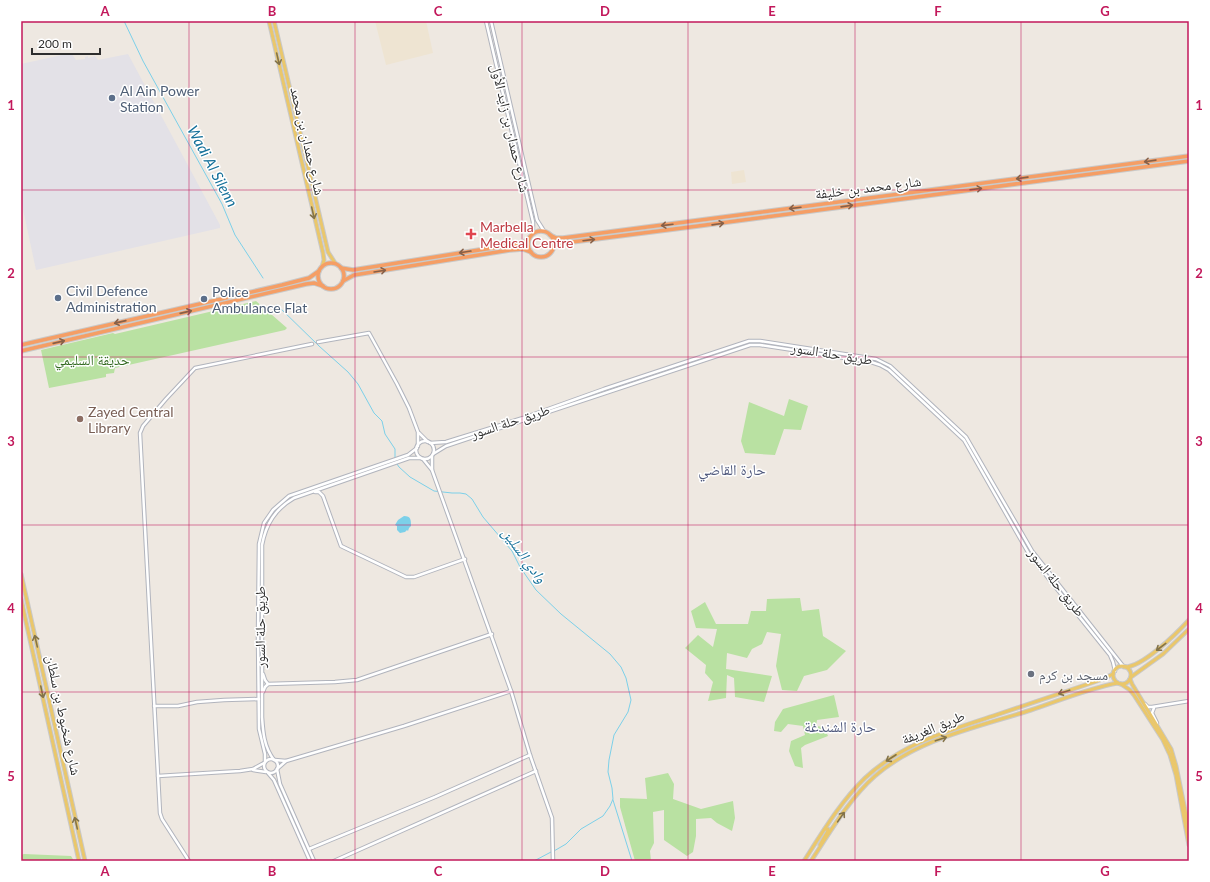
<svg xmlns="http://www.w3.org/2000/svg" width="1210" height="882" font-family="Lato,'Noto Naskh Arabic',sans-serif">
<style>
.industrial{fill:#e3e1e7}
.education{fill:#eee4d2}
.green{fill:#b9e1a2}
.water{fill:#7cd0e9}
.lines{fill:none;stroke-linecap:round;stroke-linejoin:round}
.stream{stroke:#7cd0e9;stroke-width:1}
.secondary-casing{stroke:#b1b4bd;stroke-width:4.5}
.primary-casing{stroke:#c9c9c9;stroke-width:5}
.highway-casing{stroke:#c9c9c9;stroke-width:5.5}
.secondary{stroke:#fff;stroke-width:2.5}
.primary{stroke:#eac76b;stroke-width:3}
.highway{stroke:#f59e65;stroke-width:3.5}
.oneway{stroke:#837349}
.oneway2{stroke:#886047}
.grid{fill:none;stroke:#c2185b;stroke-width:1;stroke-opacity:0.55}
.service-dot{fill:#5c6f8a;stroke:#fff;stroke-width:1.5}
.health-dot{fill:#e0444e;stroke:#fff;stroke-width:1.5}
.education-dot{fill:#8d6e63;stroke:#fff;stroke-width:1.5}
.worship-dot{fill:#6b7280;stroke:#fff;stroke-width:1.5}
.labels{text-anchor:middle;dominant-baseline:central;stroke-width:3;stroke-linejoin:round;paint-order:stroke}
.service-label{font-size:14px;fill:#4e5e75;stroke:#fff;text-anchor:start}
.street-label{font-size:14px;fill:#2e2e2e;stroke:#fff}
.health-label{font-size:14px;fill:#be3a42;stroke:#fff;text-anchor:start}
.park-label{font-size:14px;fill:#326920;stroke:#fff}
.education-label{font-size:14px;fill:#785e54;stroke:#fff;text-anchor:start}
.worship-label{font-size:14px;fill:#5b616d;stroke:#fff;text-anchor:start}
.water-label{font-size:15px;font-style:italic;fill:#16719a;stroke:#fff}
.neighbourhood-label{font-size:15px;fill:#50597d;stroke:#fff}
.neatline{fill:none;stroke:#c2185b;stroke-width:1.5}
.grid-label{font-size:13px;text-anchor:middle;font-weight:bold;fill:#c2185b}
</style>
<rect width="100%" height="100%" fill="#eee8e1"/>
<polygon class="industrial" points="71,53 76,60 85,59 85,57 88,56 88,58 95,56 98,60 128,54 220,225 220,228 36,270 21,200 21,64"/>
<g class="education">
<polygon points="375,21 426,21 433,53 386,65"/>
<polygon points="744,170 746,182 732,184 731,172"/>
</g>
<g class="green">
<polygon points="256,301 287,328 285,330 115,368 114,373 106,374 106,377 49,388 41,350 113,333 115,334"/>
<polygon points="789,399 808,406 801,430 784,429 775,455 745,453 741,441 749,402 784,416"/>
<polygon points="800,598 802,611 819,609 823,636 846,651 827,670 804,676 797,691 782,690 776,666 781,634 767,632 762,644 752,649 747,658 727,653 726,669 772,676 764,702 735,697 734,678 727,675 726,698 708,701 713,682 705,673 706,665 685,648 698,635 713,647 717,629 696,628 691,611 705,602 716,624 748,624 751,611 766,611 767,599"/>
<polygon points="834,695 839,717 817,720 816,726 824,727 828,736 805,745 801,748 803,768 795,766 789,751 791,741 805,735 803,726 788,724 781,732 774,731 775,722 783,709"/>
<polygon points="668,773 674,784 673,799 701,809 733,801 735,818 732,831 717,823 711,818 696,819 696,836 693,852 687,856 664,840 664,810 653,812 654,843 650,851 651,861 635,861 620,807 620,798 647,799 645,778"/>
<polygon points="24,854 71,856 74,861 21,861 21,855"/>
</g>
<path class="water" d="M404,516C411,516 411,520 411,526L409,528L408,531L407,530L405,532L400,533L397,530V526L395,525L398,520Z"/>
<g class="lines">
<g class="stream">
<polyline points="124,21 143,61 222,204 235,235 263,278"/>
<polyline points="277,305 319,346 348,372 358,384 374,413 382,421 385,434 395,449 395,461 399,467 410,477 434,491 452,493 460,493 466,494 472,499 483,517 512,551 520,567 536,590 561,614 610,654 621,667 626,678 631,700 628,712 614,735 609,760 608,772 612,788 613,799 610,806 603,816 581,829 566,844 554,851"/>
<polyline points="613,800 632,861"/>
<polyline points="534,861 551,852"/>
</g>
<g class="secondary-casing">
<g id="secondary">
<polyline points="486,21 533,222 533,228 532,234"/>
<polyline points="491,21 537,220 544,231"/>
<polyline points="318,342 369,333 397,384 409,408 418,432 418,446"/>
<polyline points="419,433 428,442"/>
<circle cx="425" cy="450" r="9"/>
<polyline points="430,443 446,442 523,418 604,389 749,341 760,341 876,359 890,366 966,437 1032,551 1123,666"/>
<polyline points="433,454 446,446 750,345 760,345 871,362 880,365 889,370 964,440 1029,554 1110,655 1113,662 1115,671"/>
<polyline points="432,456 432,470"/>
<polyline points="423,459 432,470 511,691 530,755 552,818 553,861"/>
<polyline points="315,492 319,492 323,496 341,546 406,577 414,577 465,559"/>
<polyline points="263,674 265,680 268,684"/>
<polyline points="263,692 265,687 268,684 335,682 357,680 492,634"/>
<polyline points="1145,704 1148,707 1152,707 1189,701"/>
<polyline points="154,706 178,706 197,702 224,700 259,699"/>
<polyline points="1154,708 1152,713 1157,723"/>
<circle cx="271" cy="766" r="7"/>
<path d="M274,760C264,747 263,732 262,717V545C266,524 275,509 294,498L409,458H421"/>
<polyline points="275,760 286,761"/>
<polyline points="265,762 265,754 259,729 258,636 259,544 264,523 273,510 289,496 408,455 417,448"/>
<polyline points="277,769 286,761 404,726 511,691"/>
<polyline points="277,769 280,784 314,861"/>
<polyline points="253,770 266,772"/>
<polyline points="268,773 274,780 310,861"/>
<polyline points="158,776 240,771 253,769 264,763"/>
<polyline points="309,849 435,797 530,755"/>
<polyline points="189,861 162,819 160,813 140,433 143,426 166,399 195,368 312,344"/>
<polyline points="334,861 536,771"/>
</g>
</g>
<g class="primary-casing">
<g id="primary">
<polyline points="269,21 323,253 324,260 322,267"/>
<polyline points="274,21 328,252 335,263"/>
<polyline points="21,574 85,861"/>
<polyline points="21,599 79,861"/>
<circle cx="1122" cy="675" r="9"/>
<path d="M1124,667C1142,668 1177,633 1189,620"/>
<polyline points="1131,677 1163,654 1189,629"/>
<polyline points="1130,679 1132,684 1171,749 1176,766 1189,830"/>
<polyline points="1121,684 1130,690 1134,695 1163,740 1170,755 1176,775 1189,845"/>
<polyline points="820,845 828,831 828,829 825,829"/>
<path d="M804,861C822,833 841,801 865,778C903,743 948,731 996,715C1031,703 1067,691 1103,679L1113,674"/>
<path d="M811,861C830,832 849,799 875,776C917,739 978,727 1031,710C1058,701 1089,688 1118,683"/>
</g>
</g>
<g class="highway-casing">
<g id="highway">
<circle cx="541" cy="244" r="13"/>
<polyline points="550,235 556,238 563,238 1189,156"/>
<polyline points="552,249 557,245 564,243 698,226 1189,161"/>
<circle cx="331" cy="276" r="13"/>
<polyline points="341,268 353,270 517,244 524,242 529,238"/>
<polyline points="343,281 354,275 510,250 523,249 531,252"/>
<polyline points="21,345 282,285 309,278 319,271"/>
<polyline points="21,351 306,284 314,283 323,286"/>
</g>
</g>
<use href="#secondary" class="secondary"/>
<use href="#primary" class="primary"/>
<use href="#highway" class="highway"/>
</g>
<defs><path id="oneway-shaft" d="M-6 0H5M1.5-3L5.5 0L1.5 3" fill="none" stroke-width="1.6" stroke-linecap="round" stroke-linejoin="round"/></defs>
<g class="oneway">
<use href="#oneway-shaft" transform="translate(278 59) rotate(77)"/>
<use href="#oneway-shaft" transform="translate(313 213) rotate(77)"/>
<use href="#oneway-shaft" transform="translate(36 641) rotate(-103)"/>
<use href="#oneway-shaft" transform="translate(1161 647) rotate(143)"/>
<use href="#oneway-shaft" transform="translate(42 692) rotate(78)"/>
<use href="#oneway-shaft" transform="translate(1064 692) rotate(162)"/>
<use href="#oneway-shaft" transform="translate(941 739) rotate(-18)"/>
<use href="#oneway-shaft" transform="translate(891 758) rotate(147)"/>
<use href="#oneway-shaft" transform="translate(841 817) rotate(-55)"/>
<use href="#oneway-shaft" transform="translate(76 823) rotate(-103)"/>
</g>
<g class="oneway2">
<use href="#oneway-shaft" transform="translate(1150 161) rotate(172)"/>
<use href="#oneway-shaft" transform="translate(1022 178) rotate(172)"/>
<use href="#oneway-shaft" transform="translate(976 189) rotate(-7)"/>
<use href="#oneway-shaft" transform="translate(847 206) rotate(-8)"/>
<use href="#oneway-shaft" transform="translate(795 208) rotate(173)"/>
<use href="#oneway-shaft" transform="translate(718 224) rotate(-8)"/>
<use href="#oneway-shaft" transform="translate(667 225) rotate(173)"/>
<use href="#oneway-shaft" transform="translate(589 240) rotate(-7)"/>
<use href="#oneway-shaft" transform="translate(465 252) rotate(171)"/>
<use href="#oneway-shaft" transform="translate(380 271) rotate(-9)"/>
<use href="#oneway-shaft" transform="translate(186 312) rotate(-13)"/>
<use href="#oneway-shaft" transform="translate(120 322) rotate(167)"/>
<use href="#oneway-shaft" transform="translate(59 342) rotate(-13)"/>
</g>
<path class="grid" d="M189,21V861M355,21V861M522,21V861M688,21V861M855,21V861M1021,21V861M21,190H1189M21,357H1189M21,525H1189M21,692H1189"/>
<g class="service-dot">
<circle cx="112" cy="98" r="4"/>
<circle cx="58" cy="298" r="4"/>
<circle cx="204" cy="299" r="4"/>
</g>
<path class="health-dot" d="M469 228h4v4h4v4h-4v4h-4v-4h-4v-4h4z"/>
<circle class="education-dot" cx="80" cy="419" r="4"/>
<circle class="worship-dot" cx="1031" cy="674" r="4"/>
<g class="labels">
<g class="service-label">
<text x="120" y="90">Al Ain Power<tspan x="120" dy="16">Station</tspan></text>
<text x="66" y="290">Civil Defence<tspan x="66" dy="16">Administration</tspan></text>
<text x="212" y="291">Police<tspan x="212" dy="16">Ambulance Flat</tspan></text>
</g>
<g class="street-label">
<text transform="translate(511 128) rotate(77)">شارع حمدان بن زايد الأول</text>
<text transform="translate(308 141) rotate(77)">شارع حمدان بن محمد</text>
<text transform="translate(868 187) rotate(-7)">شارع محمد بن خليفة</text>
<text transform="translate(832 353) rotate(9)">طريق حلة السور</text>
<text transform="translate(510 421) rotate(-18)">طريق حلة السور</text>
<text transform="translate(1057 582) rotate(52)">طريق حلة السور</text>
<text transform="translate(259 627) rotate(-90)">طريق حلة السور</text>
<text transform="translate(64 715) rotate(78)">شارع شخبوط بن سلطان</text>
<text transform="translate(933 727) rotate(-22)">طريق الغريفة</text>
</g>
<g class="health-label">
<text x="480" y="226">Marbella<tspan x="480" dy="16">Medical Centre</tspan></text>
</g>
<g class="park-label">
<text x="92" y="359">حديقة السليمي</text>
</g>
<g class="education-label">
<text x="88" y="411">Zayed Central<tspan x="88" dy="16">Library</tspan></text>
</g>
<g class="worship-label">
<text x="1039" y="674">مسجد بن كرم</text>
</g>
<g class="water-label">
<text transform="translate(213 166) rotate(62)">Wadi Al Silenn</text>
<text transform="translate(525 555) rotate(54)">وادي السلين</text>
</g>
<g class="neighbourhood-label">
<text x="732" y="469">حارة القاضي</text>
<text x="840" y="726">حارة الشندغة</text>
</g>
</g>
<rect width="1210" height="882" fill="none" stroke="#ffffff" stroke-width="44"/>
<path d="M32 48v6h68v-6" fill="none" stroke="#2e2e2e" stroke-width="2"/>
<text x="38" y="48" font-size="12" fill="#2e2e2e" stroke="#ffffff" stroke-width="3" paint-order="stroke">200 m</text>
<rect x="22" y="22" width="1166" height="838" class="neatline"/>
<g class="grid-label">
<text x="105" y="16">A</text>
<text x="272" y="16">B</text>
<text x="438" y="16">C</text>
<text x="605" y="16">D</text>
<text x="772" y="16">E</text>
<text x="938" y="16">F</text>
<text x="1105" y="16">G</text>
<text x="11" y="110">1</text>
<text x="1199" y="110">1</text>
<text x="11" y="278">2</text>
<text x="1199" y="278">2</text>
<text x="11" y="446">3</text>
<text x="1199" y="446">3</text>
<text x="11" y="613">4</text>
<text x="1199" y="613">4</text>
<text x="11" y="781">5</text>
<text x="1199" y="781">5</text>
<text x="105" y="876">A</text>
<text x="272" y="876">B</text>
<text x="438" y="876">C</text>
<text x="605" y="876">D</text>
<text x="772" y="876">E</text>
<text x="938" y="876">F</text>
<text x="1105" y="876">G</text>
</g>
</svg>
